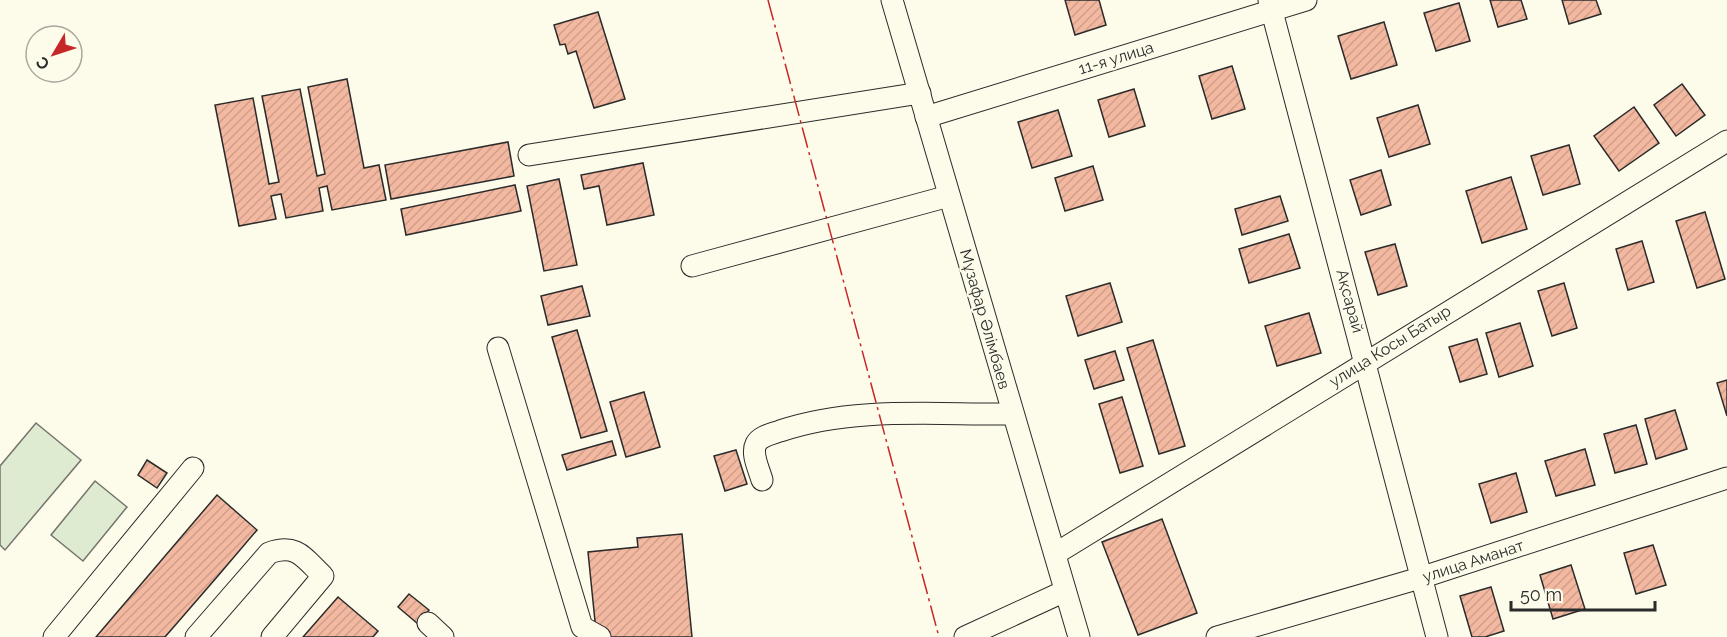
<svg xmlns="http://www.w3.org/2000/svg" width="1727" height="637" font-family="Raleway,sans-serif">
<style>
.green{fill:#deebd1;stroke:#74746e;stroke-width:1.5}
.building{fill:url(#building-hatch);stroke:#2b2b2b;stroke-width:1.5}
.lines{fill:none;stroke-linecap:round;stroke-linejoin:round}
.minor-casing{stroke:#2b2b2b;stroke-width:23}
.minor{stroke:#fdfbea;stroke-width:21}
.power{stroke:#c62828;stroke-width:1.5;stroke-dasharray:21 4.5 3 4.5;stroke-linecap:butt}
.labels{text-anchor:middle;dominant-baseline:central;stroke-width:4.5;stroke-linejoin:round;paint-order:stroke}
.street-label{font-size:16px;fill:#2b2b2b;stroke:#fdfbea}
</style>
<defs>
<pattern id="building-hatch" width="6" height="6" patternUnits="userSpaceOnUse" patternTransform="scale(1.5)"><rect width="6" height="6" fill="#f2b8a0"/><path d="M-1 1l2-2M0 6l6-6M5 7l2-2" fill="none" stroke="#d09e8a"/></pattern>
</defs>
<rect width="100%" height="100%" fill="#fdfbea"/>
<g class="green">
<polygon points="36,423 81,460 5,550 0,545 0,466"/>
<polygon points="95,481 127,507 83,561 51,535"/>
</g>
<g class="building">
<polygon points="1065,0 1099,0 1106,25 1075,35"/>
<polygon points="1490,0 1521,0 1527,19 1498,27"/>
<polygon points="1562,0 1596,0 1601,14 1569,24"/>
<polygon points="1459,3 1470,41 1436,51 1424,13"/>
<polygon points="598,12 625,99 594,108 576,51 568,54 565,44 560,45 554,25"/>
<polygon points="1384,22 1397,65 1351,79 1338,36"/>
<polygon points="1232,66 1245,109 1212,119 1199,76"/>
<polygon points="347,79 364,168 379,165 386,200 332,210 327,186 319,188 323,211 286,218 281,194 271,196 276,219 239,226 215,105 253,98 269,184 279,182 262,96 300,89 317,176 325,174 308,87"/>
<polygon points="1682,84 1705,115 1676,136 1654,105"/>
<polygon points="1134,89 1145,126 1109,137 1098,100"/>
<polygon points="1418,105 1430,144 1389,157 1377,118"/>
<polygon points="1634,107 1659,143 1619,171 1594,136"/>
<polygon points="1058,110 1072,156 1032,168 1018,122"/>
<polygon points="508,142 514,176 391,199 385,165"/>
<polygon points="1569,145 1580,184 1543,195 1531,156"/>
<polygon points="643,163 654,215 607,225 599,186 584,189 581,175"/>
<polygon points="1093,166 1103,200 1065,211 1055,178"/>
<polygon points="1381,170 1391,205 1361,215 1350,180"/>
<polygon points="1511,177 1527,229 1482,243 1466,191"/>
<polygon points="559,179 577,265 544,271 527,186"/>
<polygon points="515,185 521,211 406,235 401,209"/>
<polygon points="1280,196 1288,221 1242,235 1235,209"/>
<polygon points="1705,212 1725,279 1697,288 1676,221"/>
<polygon points="1289,234 1300,268 1249,283 1239,249"/>
<polygon points="1642,241 1654,282 1628,290 1616,249"/>
<polygon points="1395,244 1407,286 1378,295 1365,252"/>
<polygon points="1110,283 1122,322 1078,336 1066,296"/>
<polygon points="1564,283 1577,328 1552,336 1538,291"/>
<polygon points="582,286 590,316 548,325 541,296"/>
<polygon points="1309,313 1321,353 1277,366 1265,326"/>
<polygon points="1520,323 1533,366 1499,377 1486,333"/>
<polygon points="577,330 607,431 581,438 552,337"/>
<polygon points="1477,339 1487,374 1460,382 1449,347"/>
<polygon points="1153,340 1185,446 1159,454 1127,348"/>
<polygon points="1115,351 1124,380 1094,389 1085,360"/>
<polygon points="1727,380 1727,416 1717,383"/>
<polygon points="644,392 660,447 626,457 610,402"/>
<polygon points="1122,397 1143,466 1120,473 1099,404"/>
<polygon points="1675,410 1687,449 1656,459 1645,419"/>
<polygon points="1636,425 1647,464 1615,473 1604,434"/>
<polygon points="612,441 616,455 567,470 562,455"/>
<polygon points="1585,449 1595,485 1556,496 1545,461"/>
<polygon points="736,450 747,484 725,491 714,456"/>
<polygon points="147,460 167,473 157,488 138,475"/>
<polygon points="1516,473 1527,512 1491,523 1479,484"/>
<polygon points="217,495 257,530 217,577 165,637 96,637"/>
<polygon points="1162,519 1197,613 1138,635 1102,542"/>
<polygon points="682,534 692,637 609,637 596,631 588,552 638,547 637,538"/>
<polygon points="1653,545 1666,585 1636,594 1624,553"/>
<polygon points="1571,565 1585,609 1553,619 1540,575"/>
<polygon points="1491,587 1504,631 1485,637 1472,637 1460,596"/>
<polygon points="409,594 429,610 418,624 398,607"/>
<polygon points="338,597 378,631 373,637 303,637"/>
</g>
<g class="lines">
<g class="minor-casing">
<g id="minor">
<polyline points="892,0 1079,637"/>
<polyline points="1269,0 1437,637"/>
<polyline points="926,117 1306,0"/>
<polyline points="529,155 920,93"/>
<polyline points="692,266 949,196"/>
<polyline points="498,348 582,627 600,637"/>
<path d="M762,480C759,469 751,454 756,444C760,436 772,434 780,431C854,406 936,415 1013,414"/>
<polyline points="1055,554 1727,141"/>
<polyline points="428,623 443,637"/>
<polyline points="54,637 193,468"/>
<path d="M196,637L269,553C297,543 304,558 323,576L272,637"/>
<polyline points="965,637 1065,591"/>
<polyline points="1217,637 1420,578 1727,478"/>
</g>
</g>
<use href="#minor" class="minor"/>
<polyline class="power" points="768,0 939,637"/>
</g>
<g class="labels">
<g class="street-label">
<text transform="translate(1116 58) rotate(-17)">11-я улица</text>
<text transform="translate(1350 301) rotate(75)">Ақсарай</text>
<text transform="translate(985 319) rotate(74)">Мұзафар Әлімбаев</text>
<text transform="translate(1390 346) rotate(-32)">улица Косы Батыр</text>
<text transform="translate(1473 561) rotate(-18)">улица Аманат</text>
</g>
</g>
<g transform="translate(54 54) rotate(231)"><circle r="28" fill="#fdfbea" stroke="#a9a89e" stroke-width="1.5"/>
<path d="M0-4.5L10 22L0 15L-10 22Z" fill="#c62828"/>
<text y="-9" font-size="16" font-weight="bold" text-anchor="middle" fill="#2b2b2b">С</text>
</g>
<path d="M1511 601v9h144v-9" fill="none" stroke="#2b2b2b" stroke-width="3"/>
<text x="1520" y="601" font-size="18" fill="#2b2b2b" stroke="#fdfbea" stroke-width="4.5" paint-order="stroke">50 m</text>
</svg>
